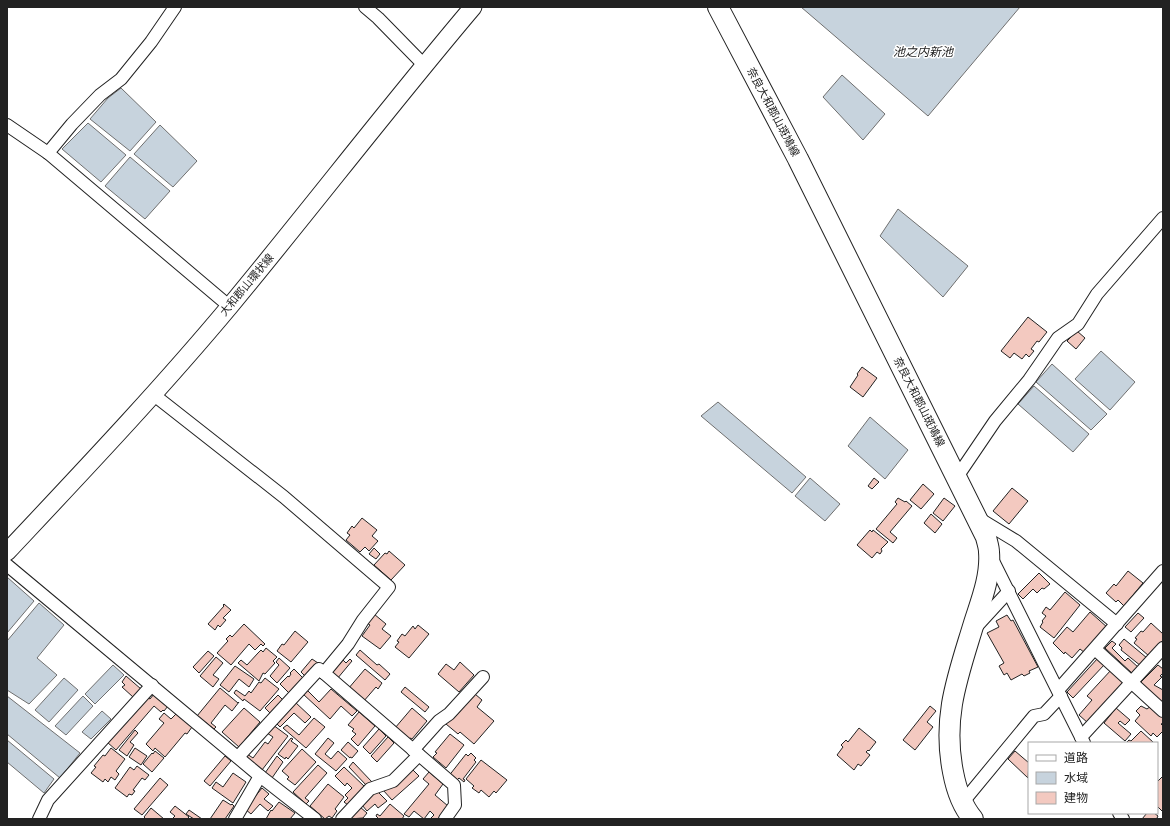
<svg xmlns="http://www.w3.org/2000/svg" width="1170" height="826" font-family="'Work Sans','Noto Sans JP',sans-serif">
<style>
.water{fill:#c7d3dd;stroke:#6f6f6f}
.building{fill:#f3c9c0;stroke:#222}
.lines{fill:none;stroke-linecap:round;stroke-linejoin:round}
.minor-casing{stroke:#222;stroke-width:14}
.secondary-casing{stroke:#222;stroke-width:19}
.primary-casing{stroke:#222;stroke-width:22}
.minor{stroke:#fff;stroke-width:12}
.secondary{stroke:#fff;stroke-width:17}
.primary{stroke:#fff;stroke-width:20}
.labels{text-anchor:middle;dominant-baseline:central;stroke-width:3;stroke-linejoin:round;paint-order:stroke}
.street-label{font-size:11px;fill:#222;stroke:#fff}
.water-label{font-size:12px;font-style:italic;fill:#222;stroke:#fff}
</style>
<rect width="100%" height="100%" fill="#fff"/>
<g class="water">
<polygon points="801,7 1020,7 928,116"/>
<polygon points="842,75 885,114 863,140 823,97"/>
<polygon points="121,88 156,122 130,151 90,119 108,98"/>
<polygon points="88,123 126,155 101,182 62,149"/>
<polygon points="160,125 197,161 173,187 134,154"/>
<polygon points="130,157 170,191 145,219 105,186"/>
<polygon points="898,209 968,266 943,297 880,236"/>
<polygon points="1101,351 1135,382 1110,410 1075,379"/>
<polygon points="1052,364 1107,414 1091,430 1036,382"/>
<polygon points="1034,386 1089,434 1073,452 1018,404"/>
<polygon points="718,402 806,477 792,493 701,416"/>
<polygon points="870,417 908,450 885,479 848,446"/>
<polygon points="810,478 840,504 825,521 795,496"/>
<polygon points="7,577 34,601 7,633"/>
<polygon points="39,603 64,625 37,658 57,675 29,704 7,690 7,641"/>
<polygon points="113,665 124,675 95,704 85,694"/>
<polygon points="64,678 78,690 49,722 35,710"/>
<polygon points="7,696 80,753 60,778 7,734"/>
<polygon points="83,696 93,706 66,735 55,726"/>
<polygon points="102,711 111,719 91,739 82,732"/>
<polygon points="7,740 54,779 44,793 7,762"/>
</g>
<g class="building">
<polygon points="1028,317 1047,332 1039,342 1037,341 1031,349 1034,351 1029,357 1026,354 1022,359 1014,353 1010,358 1001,351"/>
<polygon points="1077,331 1085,338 1076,349 1067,341"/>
<polygon points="862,367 877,378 863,397 850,387 858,375 857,374"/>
<polygon points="874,478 879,482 872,489 868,486"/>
<polygon points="923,484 934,494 921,509 910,500"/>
<polygon points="1012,488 1028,501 1009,524 993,511"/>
<polygon points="898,498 905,502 906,501 912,506 890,532 897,538 893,543 876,529 897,504 895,502"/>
<polygon points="944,498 955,506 943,521 933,513"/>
<polygon points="931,514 942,524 935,533 924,523"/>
<polygon points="362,518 377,530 372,536 378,541 369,551 365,547 360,552 346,540 350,535 347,533 352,526 354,528"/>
<polygon points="870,530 872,532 873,530 888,542 881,549 882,551 880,554 877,552 872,558 857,545"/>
<polygon points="374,548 380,554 376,559 369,554"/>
<polygon points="389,551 405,565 391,580 374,565 385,553 387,554"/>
<polygon points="1128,571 1143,583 1124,606 1118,600 1116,602 1106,593 1114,584 1116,586"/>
<polygon points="1039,573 1050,584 1044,589 1042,588 1037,593 1033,589 1023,599 1018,594"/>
<polygon points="1065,592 1080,605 1054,638 1040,627 1043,622 1042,621 1046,616 1042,613 1046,607 1050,610"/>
<polygon points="224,604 231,610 223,618 226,620 220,627 218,625 215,630 208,624 224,606 223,605"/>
<polygon points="1090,612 1108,628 1085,653 1080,649 1072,658 1065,652 1064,654 1053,643 1067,627 1073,632"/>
<polygon points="1138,613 1144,618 1131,632 1125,627"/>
<polygon points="374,614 386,624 382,629 391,636 380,649 362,636 370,625 367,623"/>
<polygon points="1007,615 1011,621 1013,620 1038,667 1029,671 1030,673 1024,676 1022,674 1011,680 1007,673 1004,675 999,666 1004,663 987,633 999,627 996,621"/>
<polygon points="1151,623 1163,634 1163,640 1149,656 1134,643 1137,639 1135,638 1141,631 1143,632"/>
<polygon points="244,624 265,644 263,646 261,644 255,650 249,644 231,665 217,653 228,641 226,639 230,635 232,637"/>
<polygon points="418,625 429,634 409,658 395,647 399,642 397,641 402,634 405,636 413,626 415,629"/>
<polygon points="295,631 308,642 291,662 277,651 282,644 284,645"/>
<polygon points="1124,639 1147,658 1141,666 1121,650 1122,648 1119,645"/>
<polygon points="1112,641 1116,644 1112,648 1125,661 1128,658 1139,668 1133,674 1105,648"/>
<polygon points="266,648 277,657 273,661 275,663 265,674 263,673 259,681 238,663 241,660 247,665 258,653 261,650 263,652"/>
<polygon points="360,650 377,665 379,664 390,674 385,680 356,655"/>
<polygon points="208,651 214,656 199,673 193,667"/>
<polygon points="216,657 223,663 213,675 219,679 213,687 200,676"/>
<polygon points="279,658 290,668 277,683 270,676 279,665 276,662"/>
<polygon points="1098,658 1105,664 1073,698 1067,692"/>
<polygon points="312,659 318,663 306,677 301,672"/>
<polygon points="350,659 352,661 337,679 331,674 343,660 346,663"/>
<polygon points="460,662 474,675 459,692 438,674 446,664 454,670"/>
<polygon points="1158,665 1163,669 1163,673 1160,676 1162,677 1154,685 1163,690 1163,703 1140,683"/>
<polygon points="235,666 254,679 249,687 239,679 229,692 220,685"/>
<polygon points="294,669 304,679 289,693 280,684 288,676 289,677 291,674 290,673"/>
<polygon points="365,669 382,683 378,689 376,687 363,702 348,689"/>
<polygon points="1112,669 1126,682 1088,723 1079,715 1092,700 1087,696"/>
<polygon points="126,676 141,689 133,697 122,687 125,685 122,682"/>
<polygon points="265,678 279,689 260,711 244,699 243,701 234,693 236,690 245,696 249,691 251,693 259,682 261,683"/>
<polygon points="405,687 429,707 425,712 401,692"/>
<polygon points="220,688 238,703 239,702 232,711 225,705 211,723 216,727 214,729 197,716"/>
<polygon points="331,689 357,711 352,716 341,706 330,719 303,694 307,690 319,702"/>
<polygon points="154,694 168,706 164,711 163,710 161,712 154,706 116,750 107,742 147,697 150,699"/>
<polygon points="475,694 482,700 477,707 494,721 474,744 460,732 458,734 446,724 451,717 453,719"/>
<polygon points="278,695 283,700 270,713 265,708"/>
<polygon points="295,702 311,717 305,723 294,713 280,727 276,723"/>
<polygon points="930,706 936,711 927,722 933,727 915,750 903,740"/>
<polygon points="1141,706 1147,709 1151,706 1163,717 1163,723 1161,724 1163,726 1163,731 1157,737 1153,733 1151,736 1135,721 1140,715 1136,711"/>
<polygon points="244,708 260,722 239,747 222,732"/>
<polygon points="412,708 427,721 412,739 410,738 409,740 395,728"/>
<polygon points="1116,708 1130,720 1125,725 1120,721 1118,723 1131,734 1125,741 1104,723"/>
<polygon points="359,712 375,726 358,746 351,739 356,734 352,731 354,729 348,725"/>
<polygon points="164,713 171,719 176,714 192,727 187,734 185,733 165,757 155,748 153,751 146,744 164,723 159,719"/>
<polygon points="314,718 325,727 306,748 283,728 287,725 299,735"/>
<polygon points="273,725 288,736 262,770 245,758 247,754 253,758 265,742 268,744 273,737 267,733"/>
<polygon points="859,728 876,742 869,751 868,750 866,752 870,755 861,766 858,764 854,770 837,755 843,747 841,745 846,740 848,742"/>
<polygon points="379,729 386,736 370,754 363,747"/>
<polygon points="135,730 138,733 130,742 134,745 127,756 119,750"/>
<polygon points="1141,731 1154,743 1126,743 1129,740 1131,741"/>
<polygon points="450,734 464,745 446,768 433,757 437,753 435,752"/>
<polygon points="388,737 394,743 377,762 371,756"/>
<polygon points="291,738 293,739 291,741 298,746 288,759 286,757 285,759 278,754"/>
<polygon points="328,738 334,743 325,754 331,759 338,751 347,759 336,771 315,754"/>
<polygon points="348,742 358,751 352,758 350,757 350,758 341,750"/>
<polygon points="111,748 125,759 116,771 119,774 115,780 111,777 108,782 105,779 103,782 91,773 96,767 94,766 103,755 105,756"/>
<polygon points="135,748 147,756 141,765 129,757"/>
<polygon points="302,749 316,762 295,785 287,779 289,777 282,771"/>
<polygon points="155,751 164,758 152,772 143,764 152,753 153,754"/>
<polygon points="1015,751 1029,763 1028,778 1008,759"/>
<polygon points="471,753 476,758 474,760 476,762 463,779 465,780 464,782 459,778 455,782 448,777 466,754 468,756"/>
<polygon points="225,756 231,761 210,786 204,781"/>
<polygon points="277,756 283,762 272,778 265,773"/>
<polygon points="481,760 507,780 496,793 494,791 489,797 481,790 479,793 472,788 474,786 466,779"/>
<polygon points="353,762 372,782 367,786 349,767"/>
<polygon points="318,765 327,773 305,798 309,801 306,804 293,792"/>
<polygon points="137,766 149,775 145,780 142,778 133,790 135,791 132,795 129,794 127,797 115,788 130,767 134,770"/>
<polygon points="344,767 365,787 348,805 344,802 348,798 345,795 352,788 347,783 345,786 335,776"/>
<polygon points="412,769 419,776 392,800 383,790 388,786 390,789"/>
<polygon points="429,772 443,784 435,795 448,806 438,819 430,819 434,815 430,811 424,819 414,811 409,817 404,814 429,784 423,779"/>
<polygon points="233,773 246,782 233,803 212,788 216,782 223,787"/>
<polygon points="1163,776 1163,811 1162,811 1157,806 1157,782"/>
<polygon points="160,778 168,785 142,815 134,809"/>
<polygon points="328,784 344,797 335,809 337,811 332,818 329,816 325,819 310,806"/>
<polygon points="262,788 269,794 264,799 273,806 268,811 260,804 251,814 245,809"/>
<polygon points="377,791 387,801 378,808 375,804 367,811 362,805"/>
<polygon points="223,800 231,805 232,804 234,806 225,819 210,819"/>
<polygon points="279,802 295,813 290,819 266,819 271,810 272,811"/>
<polygon points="390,804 404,816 402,819 377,819 378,818 376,816 377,814 380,816"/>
<polygon points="175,806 189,817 187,819 172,819 175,816 170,812"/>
<polygon points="360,807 367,813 363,818 349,819"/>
<polygon points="151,808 164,819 146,819 144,817"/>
<polygon points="189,810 202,819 194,819 186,814"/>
<polygon points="1147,813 1154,813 1158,816 1157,818 1159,819 1142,819"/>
</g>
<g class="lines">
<g class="minor-casing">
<g id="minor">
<polyline points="365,7 378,18 424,65"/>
<polyline points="7,125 48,153 229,306"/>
<polyline points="48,153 72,124 100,95 121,79 151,42 175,7"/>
<polyline points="154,395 284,497 389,587 363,620 348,644 324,673 454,785 455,805 445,819"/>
<polyline points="957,477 995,421 1029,380 1058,338 1078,324 1097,294 1163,218"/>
<polyline points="978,518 1016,541 1117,624"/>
<polyline points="991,557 1084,743"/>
<polyline points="7,565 260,776 315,819"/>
<polyline points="976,627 1009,591"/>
<polyline points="1095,649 1163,711"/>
<polyline points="1058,690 1163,571"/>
<polyline points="1081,737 1163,648"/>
<polyline points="413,750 439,721 449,714 483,677"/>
<polyline points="238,757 319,669 324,673"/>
<polyline points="963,802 1034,716 1044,714 1061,696"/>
<polyline points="1119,813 1123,819"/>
<polyline points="39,819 48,800 152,685"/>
<polyline points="235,819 260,776"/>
<polyline points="342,819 370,789 393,781 419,755"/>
</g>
</g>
<g class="secondary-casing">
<path id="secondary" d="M7,552C83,471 159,391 230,306C312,207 390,105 473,7"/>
</g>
<g class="primary-casing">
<path id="primary" d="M718,7L798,159L986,537C987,542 989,547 989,552C991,576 981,601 974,623C958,676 942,716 953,772C956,788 962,806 973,819"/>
</g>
<use href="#minor" class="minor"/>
<use href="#secondary" class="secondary"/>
<use href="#primary" class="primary"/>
</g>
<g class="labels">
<g class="street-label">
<text transform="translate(773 112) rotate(62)">奈良大和郡山斑鳩線</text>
<text transform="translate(247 285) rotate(-50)">大和郡山環状線</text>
<text transform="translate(919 402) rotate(63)">奈良大和郡山斑鳩線</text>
</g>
<g class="water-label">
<text x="923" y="52">池之内新池</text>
</g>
</g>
<rect width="1170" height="826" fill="none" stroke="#222222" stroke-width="16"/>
<rect x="1028" y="742" width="130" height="72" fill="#ffffff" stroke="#a7a7a7"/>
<rect x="1036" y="755" width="20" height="6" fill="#ffffff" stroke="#a7a7a7"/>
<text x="1064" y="762" font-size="12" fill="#222222">道路</text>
<rect x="1036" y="772" width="20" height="12" fill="#c7d3dd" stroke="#a7a7a7"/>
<text x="1064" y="782" font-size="12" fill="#222222">水域</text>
<rect x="1036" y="792" width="20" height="12" fill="#f3c9c0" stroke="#a7a7a7"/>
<text x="1064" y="802" font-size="12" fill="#222222">建物</text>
</svg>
